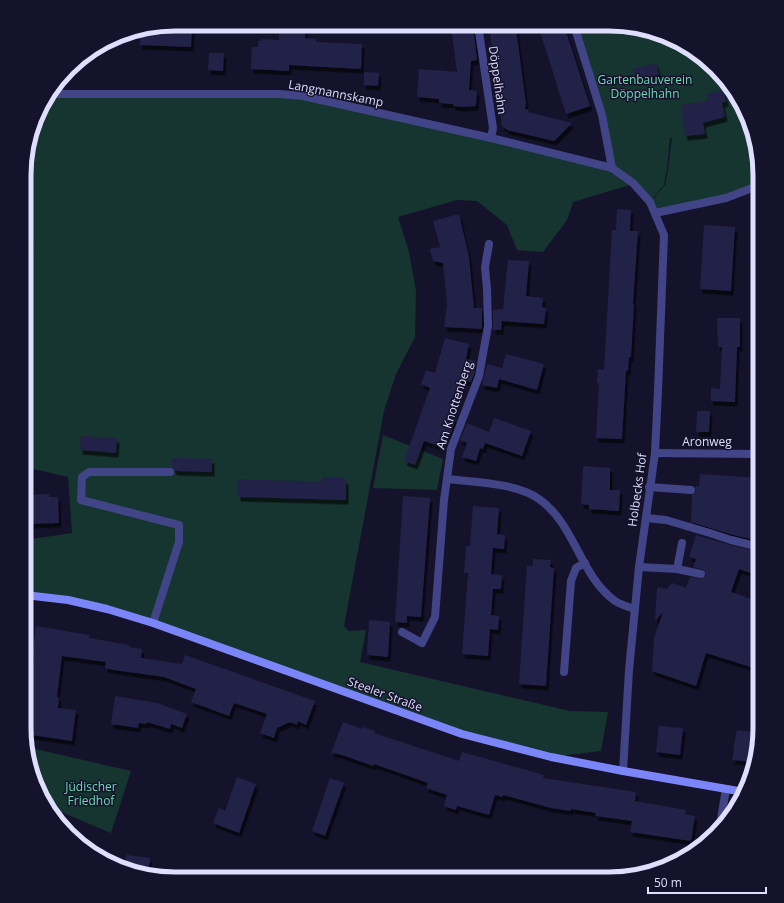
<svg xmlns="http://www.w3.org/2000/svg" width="784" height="903" font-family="'Open Sans',sans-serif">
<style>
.green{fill:#163430}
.building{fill:#24204a;filter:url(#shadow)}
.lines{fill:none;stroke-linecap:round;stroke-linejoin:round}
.lane{stroke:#414587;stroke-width:8}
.street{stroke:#414587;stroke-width:8}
.secondary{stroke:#7b85f7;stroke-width:8}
.labels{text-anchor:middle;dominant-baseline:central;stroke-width:3;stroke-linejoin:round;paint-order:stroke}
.park-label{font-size:12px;fill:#6ddab4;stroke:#15132b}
.street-label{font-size:12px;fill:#dfdefd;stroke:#15132b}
.rim{fill:none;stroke:#dfdefd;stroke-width:5}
</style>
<defs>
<filter id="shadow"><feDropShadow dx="2.5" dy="4.5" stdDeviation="0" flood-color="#0009"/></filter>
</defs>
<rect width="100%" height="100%" fill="#15132b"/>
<g class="green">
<polygon points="574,25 629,25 693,49 740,100 755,136 760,184 726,197 655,214 651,202 665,185 668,170 672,138 670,138 667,169 664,185 651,201 613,168"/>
<polygon points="281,94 404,120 491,142 580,160 612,168 633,184 573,202 567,220 543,252 517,250 507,225 477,201 457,200 398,217 409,252 416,291 415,337 396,374 384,411 344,626 349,631 366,630 360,662 570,711 608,712 601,751 551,757 468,733 153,623 25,593 25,540 72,533 68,477 25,467 27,146 44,100 47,96"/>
<polygon points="383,435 443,459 437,490 373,488"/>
<polygon points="27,747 131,771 111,833 47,806 44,803 29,767"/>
</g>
<g class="building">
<polygon points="280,24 306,24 305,38 316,39 316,42 362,44 361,69 289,65 289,71 251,69 252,47 258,47 258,41 261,41 261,39 279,40"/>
<polygon points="451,25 473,25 477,60 471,61 469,90 477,91 476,106 462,107 453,106 453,104 439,103 439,99 417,97 419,69 457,72"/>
<polygon points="489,25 513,25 516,28 526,104 525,109 529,110 528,112 572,123 554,141 507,130 502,126"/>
<polygon points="538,25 564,25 590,106 566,114"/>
<polygon points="154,28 192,29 191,47 140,45 141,30"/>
<polygon points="209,53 224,53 223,71 208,70"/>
<polygon points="656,63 659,75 636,81 633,69"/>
<polygon points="364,72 379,73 378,86 364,85"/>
<polygon points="723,90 726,102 722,103 725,117 703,123 705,134 685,136 681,105 708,101 706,94"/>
<polygon points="617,209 631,210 630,231 638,231 633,304 634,305 631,357 629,357 628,371 626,371 622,439 596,438 599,383 597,383 598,369 604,370 612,230 616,230"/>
<polygon points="459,214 469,257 474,308 482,308 482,329 444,327 447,305 443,263 433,261 430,249 440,247 433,221"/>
<polygon points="704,225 735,227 731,291 700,289"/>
<polygon points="508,260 529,261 526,296 543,298 542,307 546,308 544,324 502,321 501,330 493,330 493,310 503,309"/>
<polygon points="717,318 740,318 740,347 737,347 735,402 711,401 711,388 720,389 722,347 718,347"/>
<polygon points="445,338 469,344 466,359 476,361 474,375 471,382 461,380 448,416 456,419 450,436 442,433 438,446 424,441 415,465 404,461 430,388 421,384 426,370 435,373"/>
<polygon points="506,354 544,364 537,390 499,379 497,388 482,385 487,364 502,368"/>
<polygon points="697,411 710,411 709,432 696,432"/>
<polygon points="494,418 531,431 522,456 485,443 483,449 480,448 476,461 462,457 467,443 460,440 467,423 489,432"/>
<polygon points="81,436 117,438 116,453 80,450"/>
<polygon points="172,458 212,459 212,472 175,471 172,467"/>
<polygon points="583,466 610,468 610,490 620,490 619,511 589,509 589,505 581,504"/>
<polygon points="700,474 760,478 760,541 733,535 691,522 692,495 696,491 695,486 699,486"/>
<polygon points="322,477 344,478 344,480 346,480 346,500 238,497 238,479 322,482"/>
<polygon points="49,494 49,497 58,497 59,523 25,524 25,498 28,498 28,495"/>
<polygon points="403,496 430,498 421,617 407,616 407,623 395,622"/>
<polygon points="473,506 499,508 497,534 505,535 504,549 493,548 491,574 502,575 501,589 493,589 491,615 499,616 498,630 490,629 488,656 462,654 468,573 464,573 466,546 470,546"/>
<polygon points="696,535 730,545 760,552 760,576 739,569 731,592 760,602 760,670 706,653 696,686 652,671 654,638 663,612 655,621 657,587 667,589 672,583 686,588 690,577 702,579 706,575 704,570 693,567 696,559 689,557"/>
<polygon points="533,559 551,560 550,567 554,568 546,686 519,684 527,566 533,566"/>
<polygon points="369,620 390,622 388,657 367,655"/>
<polygon points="36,626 89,635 89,638 129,645 129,647 142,649 141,658 182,664 185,655 315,701 306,725 298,721 297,725 290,722 277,728 274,738 260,733 267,714 234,703 229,716 191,702 196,689 164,677 114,670 105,668 106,662 62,656 57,697 59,698 58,708 76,710 72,741 25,734 24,724 34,656 32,656"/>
<polygon points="115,696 157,703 187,714 182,728 171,724 170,729 147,722 147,724 139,723 138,728 111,724"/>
<polygon points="343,722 362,729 363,727 375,731 374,733 459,761 462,752 544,775 543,778 636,792 635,801 686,810 685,814 695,816 691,841 630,832 632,821 595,816 596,813 571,809 571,811 551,808 503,795 502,797 495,795 489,815 457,806 456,810 444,806 447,795 426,788 428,783 374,764 373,766 339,754 331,753"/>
<polygon points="659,726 683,728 680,755 656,752"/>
<polygon points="737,730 760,733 755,762 732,760 734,751 733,750"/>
<polygon points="237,777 256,784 239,833 213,823 219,808 225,811"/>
<polygon points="330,778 344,783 325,836 312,831"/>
<polygon points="126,855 150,858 148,875 124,870"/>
</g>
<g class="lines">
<g class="lane">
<polyline points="649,487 691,490"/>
<polyline points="646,518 666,520 710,533 731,540 760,547"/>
<polyline points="639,567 677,569 682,543"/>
<polyline points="677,569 701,574"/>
<polyline points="153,623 179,542 179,525 81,500 82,477 89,472 170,472"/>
<polyline points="157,877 158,873"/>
</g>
<g class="street">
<polyline points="478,25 493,128 491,138"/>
<polyline points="574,25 602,115 612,168"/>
<polyline points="49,94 280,94 303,96 491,138 612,168 633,183 650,202 664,235 658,391 655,453 639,567 629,670 623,771"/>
<polyline points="655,213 726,198 760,185"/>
<polyline points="655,453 760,454"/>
<path d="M447,479C474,482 517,483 539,499C575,524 580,576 615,601C621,605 629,607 635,609"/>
<polyline points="402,632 422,643 435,617 444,500 451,449 479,376 488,326 487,289 485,267 489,244"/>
<polyline points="564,672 571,581 576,568 585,563"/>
<polyline points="720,825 726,789"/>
</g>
<polyline class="secondary" points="25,595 68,600 107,609 153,623 462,734 551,757 623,771 744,792"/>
</g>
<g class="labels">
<g class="park-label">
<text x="645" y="79">Gartenbauverein<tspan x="645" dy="14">Döppelhahn</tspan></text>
<text x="91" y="786">Jüdischer<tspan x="91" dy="14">Friedhof</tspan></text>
</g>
<g class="street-label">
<text transform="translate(498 80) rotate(82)">Döppelhahn</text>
<text transform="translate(336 93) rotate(11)">Langmannskamp</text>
<text transform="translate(454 405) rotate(-72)">Am Knottenberg</text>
<text x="707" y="441">Aronweg</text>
<text transform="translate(637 490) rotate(-82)">Holbecks Hof</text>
<text transform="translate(385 694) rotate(20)">Steeler Straße</text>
</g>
</g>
<path d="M0 0H784V903H0ZM175 31H609A144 144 0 0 1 753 175V728A144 144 0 0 1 609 872H175A144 144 0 0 1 31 728V175A144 144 0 0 1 175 31Z" fill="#15132b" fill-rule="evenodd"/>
<path class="rim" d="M175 31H609A144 144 0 0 1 753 175V728A144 144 0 0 1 609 872H175A144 144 0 0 1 31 728V175A144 144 0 0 1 175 31Z"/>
<path d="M648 887v6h118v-6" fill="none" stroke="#dfdefd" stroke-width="2"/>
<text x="654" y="887" font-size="12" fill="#dfdefd" stroke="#15132b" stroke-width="3" paint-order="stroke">50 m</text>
</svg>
